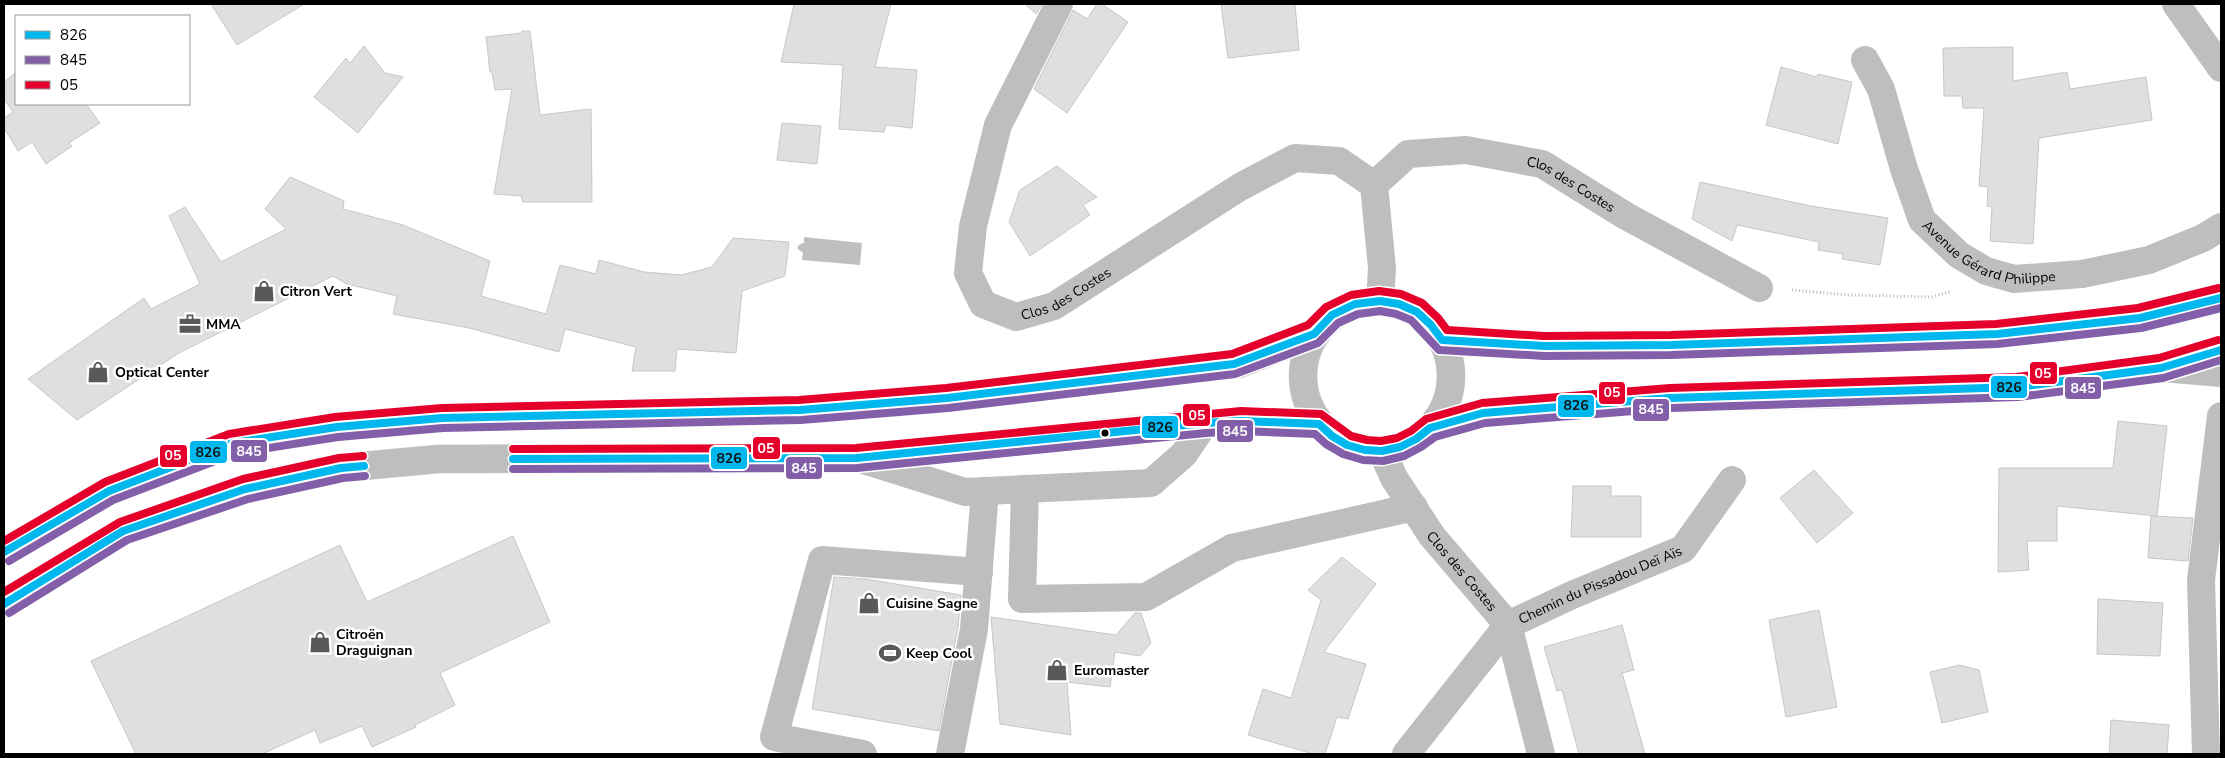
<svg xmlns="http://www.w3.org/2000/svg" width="2225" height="758" font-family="'Nunito Sans',sans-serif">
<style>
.water{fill:#bfbfbf}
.building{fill:#dfdfdf;stroke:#c7c7c7}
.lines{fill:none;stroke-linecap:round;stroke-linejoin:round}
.major-casing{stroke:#dbdbdb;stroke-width:29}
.path{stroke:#b9b9b9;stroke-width:3;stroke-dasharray:1 2.5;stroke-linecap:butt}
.minor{stroke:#bebebe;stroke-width:28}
.major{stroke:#bebebe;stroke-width:28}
.bus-1-casing{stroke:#fff;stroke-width:11}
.bus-2-casing{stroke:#fff;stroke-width:11}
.bus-3-casing{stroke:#fff;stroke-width:11}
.bus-1{stroke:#00b7ee;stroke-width:8}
.bus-2{stroke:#825fa8;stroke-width:8}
.bus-3{stroke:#e4002b;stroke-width:8}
.bus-dot{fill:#000;stroke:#fff;stroke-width:2}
.labels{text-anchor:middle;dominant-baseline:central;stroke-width:5;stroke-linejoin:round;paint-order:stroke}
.street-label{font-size:14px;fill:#000;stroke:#fff}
.poi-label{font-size:14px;font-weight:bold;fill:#000;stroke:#fff;text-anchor:start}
.line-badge{stroke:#fff;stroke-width:2}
.badge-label{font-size:14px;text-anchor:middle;font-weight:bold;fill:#fff}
.pale-badge-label{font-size:14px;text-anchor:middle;font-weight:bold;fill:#111}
</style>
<rect width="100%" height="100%" fill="#fff"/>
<polygon class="water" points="804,237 862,243 860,265 802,260 803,253 797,248 800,244 804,243"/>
<g class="building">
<polygon points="211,4 304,4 237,45"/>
<polygon points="794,4 891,4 875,67 917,70 912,128 886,125 884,132 839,129 843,65 781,62"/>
<polygon points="1025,4 1042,4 1036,14"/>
<polygon points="1097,4 1102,4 1128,22 1067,113 1034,89 1073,10 1087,19"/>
<polygon points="1221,4 1295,4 1299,50 1228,58"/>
<polygon points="522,31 530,31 540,115 591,109 592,202 523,202 521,196 494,194 512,89 495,90 492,72 490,72 486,37 521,33"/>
<polygon points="364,46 385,73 403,77 358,133 314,97 346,58 350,63"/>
<polygon points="2013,47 2013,81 2067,72 2070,89 2146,77 2152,120 2039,138 2033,244 1990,241 1992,207 1987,206 1988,187 1979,186 1984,108 1963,108 1962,96 1944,96 1943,48"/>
<polygon points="1781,67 1817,77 1818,74 1852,82 1838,144 1766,125"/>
<polygon points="14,74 16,76 16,104 86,104 100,123 69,143 72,146 46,164 32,142 18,151 4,128 4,118 13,112 4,99 4,82"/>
<polygon points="782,123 821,126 817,164 777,160"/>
<polygon points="1057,166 1097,197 1083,205 1090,215 1030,256 1009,222 1020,190"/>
<polygon points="290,177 344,201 343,209 403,225 490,261 481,296 546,314 560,265 596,274 599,260 644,272 681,275 712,267 733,238 789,242 785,276 742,291 736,353 677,349 675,371 632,371 636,347 565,329 559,352 469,328 393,314 397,296 347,284 333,276 179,353 77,420 28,379 144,298 151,309 200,284 169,216 185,207 221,262 286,229 265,209"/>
<polygon points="1700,182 1811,206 1888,218 1880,265 1842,259 1843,254 1818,250 1819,242 1737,225 1732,241 1692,219"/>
<polygon points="2118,421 2167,426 2157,516 2057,506 2057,541 2027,541 2029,570 1998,572 1999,468 2113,468"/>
<polygon points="1814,470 1853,513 1817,543 1780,498"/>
<polygon points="1573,486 1611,486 1611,496 1641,496 1641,537 1571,537"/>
<polygon points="2151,516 2193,518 2188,561 2148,558"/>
<polygon points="513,536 550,622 440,673 455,705 415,725 416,727 372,747 362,726 320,743 315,730 262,754 136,754 91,661 340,545 367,602"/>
<polygon points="1342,557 1376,584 1324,652 1366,664 1348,719 1337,717 1325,754 1313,754 1248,735 1263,689 1291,698 1321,600 1308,590"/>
<polygon points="834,577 866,579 961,595 958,627 939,731 812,709"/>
<polygon points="2098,599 2163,603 2160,656 2097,654"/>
<polygon points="1819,610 1837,707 1786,717 1769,620"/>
<polygon points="1135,613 1141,613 1151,643 1140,656 1115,652 1110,687 1067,682 1071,735 1000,724 991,617 1116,635"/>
<polygon points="1622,625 1634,670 1622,673 1645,754 1579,754 1562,690 1557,691 1544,647"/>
<polygon points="1960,665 1979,670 1988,712 1942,723 1930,672"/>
<polygon points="2111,720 2169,725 2167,754 2109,754"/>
</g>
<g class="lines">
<g class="major-casing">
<g id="major">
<circle cx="1377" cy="376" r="74"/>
<polyline points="1442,340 1544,346 1671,345 1997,334 2140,318 2221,298"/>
<polyline points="1430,428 1483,413 1670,398 1838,394 2018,387 2161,368 2221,350"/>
<polyline points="4,552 109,491 233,443 337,427 442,418 800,410 947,398 1239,364 1314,334"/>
<polyline points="4,604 123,531 245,489 341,468 438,459 857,458 1205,423 1242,421 1319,424"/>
</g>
</g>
<polyline class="path" points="1792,290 1848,295 1932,297 1952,291"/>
<g class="minor">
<path id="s1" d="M1059,4L998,125L973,226L968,273L983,304L1016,317L1054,306L1240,187L1295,158L1339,161L1374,185L1382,268L1380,301"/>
<polyline points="2176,4 2221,68"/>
<path id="s2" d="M1865,60L1881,89L1904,169L1922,220L1959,255L1986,271L2014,279L2082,274L2149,260L2203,238L2221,227"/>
<path id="s3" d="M1374,185L1408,154L1466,150L1542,164L1626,216L1759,288"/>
<polyline points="2162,368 2221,373"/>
<path id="s4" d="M1382,451L1394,478L1432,536L1508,625L1541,754"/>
<polyline points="857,458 965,492 1151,483 1184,454 1205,423"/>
<polyline points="1025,489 1022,599 1146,597 1232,548 1414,507"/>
<polyline points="863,754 774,737 822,560 979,572"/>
<polyline points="950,754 974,629 985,491"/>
<path id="s5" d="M1406,754L1508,625L1572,595L1683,549L1732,480"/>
<polyline points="2206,754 2201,580 2221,416"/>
</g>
<use href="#major" class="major"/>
<g class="bus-1-casing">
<g id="bus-1">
<polyline points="513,459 857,458 1205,423 1242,421 1319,424 1332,436 1347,445 1365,450 1382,451 1400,447 1416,439 1430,428 1483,413 1670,398 2018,387 2161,368 2221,350"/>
<polyline points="4,552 109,491 233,443 337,427 442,418 800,410 947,398 1234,364 1314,334 1332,315 1355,304 1380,301 1399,304 1417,312 1431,325 1442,340 1544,346 1671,345 1997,334 2140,318 2221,298"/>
<polyline points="4,604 123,531 245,489 341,468 364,466"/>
</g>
</g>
<g class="bus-2-casing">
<g id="bus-2">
<polyline points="513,469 857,468 1206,433 1242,431 1315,434 1326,444 1343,454 1363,460 1383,461 1404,456 1421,447 1435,437 1485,423 1671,408 2018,397 2163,378 2221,360"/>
<polyline points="9,561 113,500 236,453 338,437 443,428 801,420 948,408 1235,374 1318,343 1338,323 1358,314 1380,311 1396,314 1411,320 1439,350 1544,356 1671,355 1997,344 2141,328 2221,308"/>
<polyline points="9,613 127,540 248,499 343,478 365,476"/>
</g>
</g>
<g class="bus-3-casing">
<g id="bus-3">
<polyline points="513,449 856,448 1241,411 1321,414 1351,436 1367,440 1381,441 1397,438 1411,431 1426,419 1482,403 1670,388 2017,377 2159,358 2218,340"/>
<polyline points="4,541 105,482 229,434 335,417 442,408 799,400 946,388 1232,354 1308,325 1326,307 1351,295 1379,291 1401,294 1422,303 1438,318 1447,330 1544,336 1671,335 1996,324 2138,308 2219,288"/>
<polyline points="4,592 120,522 243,479 339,458 363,456"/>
</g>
</g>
<use href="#bus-1" class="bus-1"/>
<use href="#bus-2" class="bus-2"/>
<use href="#bus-3" class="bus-3"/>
</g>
<defs>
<g id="shop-bare" transform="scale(1.725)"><path d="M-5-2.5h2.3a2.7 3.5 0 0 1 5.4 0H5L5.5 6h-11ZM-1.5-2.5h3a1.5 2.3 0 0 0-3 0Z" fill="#595959" stroke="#fff" stroke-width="2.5" paint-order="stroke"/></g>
<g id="office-bare" transform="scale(1.725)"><path d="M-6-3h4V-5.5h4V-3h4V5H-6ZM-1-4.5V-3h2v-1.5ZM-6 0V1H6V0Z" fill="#595959" stroke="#fff" stroke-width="2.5" paint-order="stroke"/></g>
<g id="stadium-bare" transform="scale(1.725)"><path d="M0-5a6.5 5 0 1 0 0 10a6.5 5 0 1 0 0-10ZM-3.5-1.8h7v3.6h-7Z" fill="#595959" stroke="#fff" stroke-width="2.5" paint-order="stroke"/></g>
</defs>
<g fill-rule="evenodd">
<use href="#shop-bare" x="264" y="291"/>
<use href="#office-bare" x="190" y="324"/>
<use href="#shop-bare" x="98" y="372"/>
<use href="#shop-bare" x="869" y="603"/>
<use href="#shop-bare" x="320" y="642"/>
<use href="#stadium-bare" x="890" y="653"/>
<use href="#shop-bare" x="1057" y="670"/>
</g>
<circle class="bus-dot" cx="1105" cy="433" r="4.5"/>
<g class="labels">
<g class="street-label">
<text stroke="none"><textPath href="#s3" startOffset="216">Clos des Costes</textPath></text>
<text stroke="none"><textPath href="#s2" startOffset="249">Avenue Gérard Philippe</textPath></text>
<text stroke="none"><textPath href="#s1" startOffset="412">Clos des Costes</textPath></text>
<text stroke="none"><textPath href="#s4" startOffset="145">Clos des Costes</textPath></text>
<text stroke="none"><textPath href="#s5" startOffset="265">Chemin du Pissadou Deï Aïs</textPath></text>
</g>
<g class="poi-label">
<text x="280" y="291">Citron Vert</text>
<text x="206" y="324">MMA</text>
<text x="115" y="372">Optical Center</text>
<text x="886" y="603">Cuisine Sagne</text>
<text x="336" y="634">Citroën<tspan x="336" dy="16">Draguignan</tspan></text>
<text x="906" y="653">Keep Cool</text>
<text x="1074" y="670">Euromaster</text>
</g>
</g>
<g class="line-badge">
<rect x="2029" y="361" width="29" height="24" rx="5" fill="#e4002b"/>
<rect x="1990" y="375" width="38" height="24" rx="5" fill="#00b7ee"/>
<rect x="2064" y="376" width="38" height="24" rx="5" fill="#825fa8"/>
<rect x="1598" y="381" width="28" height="24" rx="5" fill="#e4002b"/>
<rect x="1557" y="394" width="38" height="24" rx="5" fill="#00b7ee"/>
<rect x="1632" y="398" width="38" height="24" rx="5" fill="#825fa8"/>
<rect x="1182" y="403" width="29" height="24" rx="5" fill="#e4002b"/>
<rect x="1141" y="415" width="38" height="24" rx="5" fill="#00b7ee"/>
<rect x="1216" y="419" width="38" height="24" rx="5" fill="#825fa8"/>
<rect x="752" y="436" width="29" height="24" rx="5" fill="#e4002b"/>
<rect x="230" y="439" width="38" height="24" rx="5" fill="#825fa8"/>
<rect x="189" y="440" width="39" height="24" rx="5" fill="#00b7ee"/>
<rect x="159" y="444" width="29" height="24" rx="5" fill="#e4002b"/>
<rect x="710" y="446" width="38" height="24" rx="5" fill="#00b7ee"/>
<rect x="785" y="456" width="38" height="24" rx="5" fill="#825fa8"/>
</g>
<g class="badge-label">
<text x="2043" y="378">05</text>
<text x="2083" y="393">845</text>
<text x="1612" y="397">05</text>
<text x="1651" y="414">845</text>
<text x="1197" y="420">05</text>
<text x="1235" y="436">845</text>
<text x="766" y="453">05</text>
<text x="249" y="456">845</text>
<text x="173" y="460">05</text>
<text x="804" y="473">845</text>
</g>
<g class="pale-badge-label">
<text x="2009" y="392">826</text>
<text x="1576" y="410">826</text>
<text x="1160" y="432">826</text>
<text x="208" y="457">826</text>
<text x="729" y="463">826</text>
</g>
<rect width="2225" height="758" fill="none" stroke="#000000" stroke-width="10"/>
<rect x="15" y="15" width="175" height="90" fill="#ffffff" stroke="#999999"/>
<rect x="25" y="31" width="25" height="8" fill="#00b7ee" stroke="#999999"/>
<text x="60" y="40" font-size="15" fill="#000000">826</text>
<rect x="25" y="56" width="25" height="8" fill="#825fa8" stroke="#999999"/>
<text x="60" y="65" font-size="15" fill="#000000">845</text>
<rect x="25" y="81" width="25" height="8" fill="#e4002b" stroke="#999999"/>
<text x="60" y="90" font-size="15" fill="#000000">05</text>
</svg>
